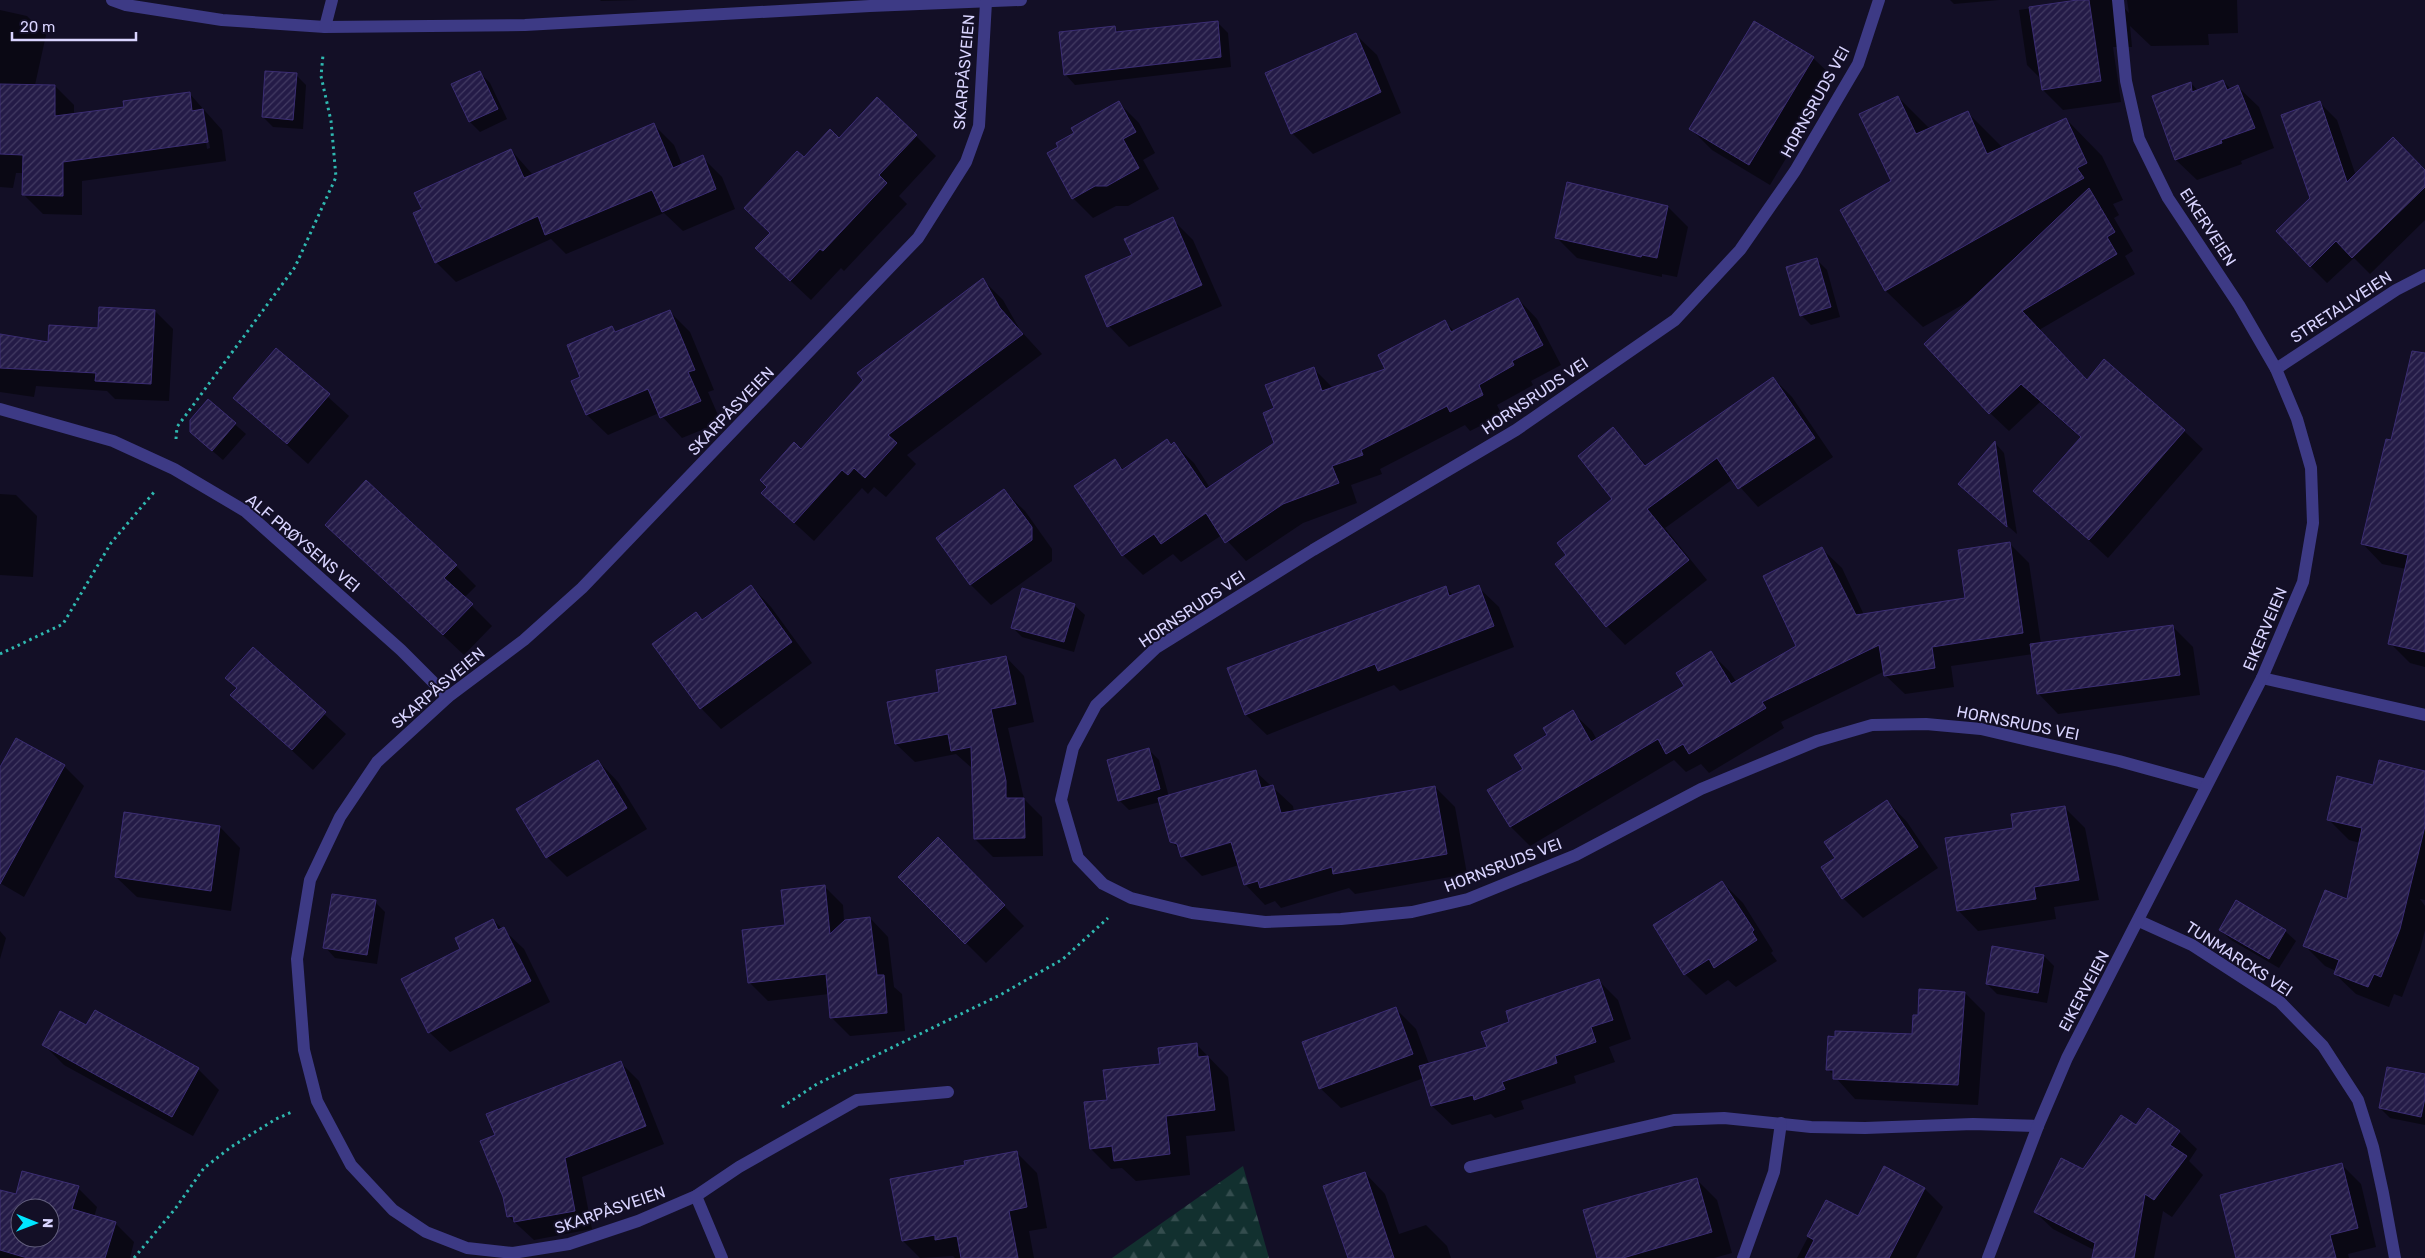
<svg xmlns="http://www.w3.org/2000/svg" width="2425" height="1258" font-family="Rubik,sans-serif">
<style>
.forest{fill:url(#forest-firs)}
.shadow{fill:#0007;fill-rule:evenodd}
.building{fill:url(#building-hatch);stroke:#3b2d73;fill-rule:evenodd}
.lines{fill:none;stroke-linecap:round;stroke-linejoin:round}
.path{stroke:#2fb8b0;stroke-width:3;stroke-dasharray:2.5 4;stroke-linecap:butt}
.lane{stroke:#3d3a85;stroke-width:12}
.street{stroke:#3d3a85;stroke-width:12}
.labels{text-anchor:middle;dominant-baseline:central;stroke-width:4;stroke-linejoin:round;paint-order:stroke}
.street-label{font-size:16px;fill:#d9d4ff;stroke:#130f26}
</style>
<defs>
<pattern id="forest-firs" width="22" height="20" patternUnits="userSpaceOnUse" patternTransform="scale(1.25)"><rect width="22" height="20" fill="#12302f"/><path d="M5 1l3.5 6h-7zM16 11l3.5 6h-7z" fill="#344d4e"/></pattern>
<pattern id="building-hatch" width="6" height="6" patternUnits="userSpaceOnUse" patternTransform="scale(1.25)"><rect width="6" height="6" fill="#241b47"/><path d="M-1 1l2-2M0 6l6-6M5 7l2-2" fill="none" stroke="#433b63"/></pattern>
</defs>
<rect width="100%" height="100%" fill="#130f26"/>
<polygon class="forest" points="1243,1166 1269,1258 1112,1258"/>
<g class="shadow">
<polygon points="600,0 638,0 601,1"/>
<polygon points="1950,0 1999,0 1954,4"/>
<polygon points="2085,0 2116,0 2129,13 2127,0 2237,0 2238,33 2208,34 2209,45 2151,46 2130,26 2132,47 2113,47 2121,102 2063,110 2043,90 2041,79 2027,65 2019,10"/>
<path d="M0,10L27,16L46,35L35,85L55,86L74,105V115L125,108L189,93L222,130L226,161L82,181V215L43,214L24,195V173H16L13,188L0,187ZM203,120L206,123L210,148L207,149Z"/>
<polygon points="1218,23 1228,33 1231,67 1075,85 1065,74 1114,27 1120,33"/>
<polygon points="1356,35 1377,55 1401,113 1313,154 1292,133"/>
<polygon points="1813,58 1834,78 1770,185 1712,150 1691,129"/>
<polygon points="480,73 490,83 507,119 480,132 470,122"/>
<polygon points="296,75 306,85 303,129 273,127 263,117"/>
<polygon points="2223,81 2231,89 2238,87 2259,107 2274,148 2241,161 2242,164 2197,180 2176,160 2153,97 2191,83 2198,91"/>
<polygon points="1898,97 1930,129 1967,112 2003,148 2066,119 2102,156 2123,200 2113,204 2119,215 2114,218 2133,251 2125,256 2135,274 2039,330 2087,381 2184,431 2203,449 2108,558 2035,491 2081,438 2040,402 2009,431 1990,413 1973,299 1923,327 1886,291 1841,211 1893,182"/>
<polygon points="1119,103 1139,123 1155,153 1143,160 1159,189 1128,206 1116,206 1093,218 1073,198 1060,147"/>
<polygon points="2320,103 2337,120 2356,176 2425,171 2425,220 2370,274 2354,258 2327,283 2310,266"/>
<polygon points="654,125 674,145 682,165 702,157 722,177 735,209 683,231 664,213 566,254 551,239 456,282 436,262 511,150 533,175"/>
<polygon points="916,136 936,156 899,196 907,204 844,271 841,268 811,300 778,269 771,233 804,159 839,139"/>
<polygon points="1668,207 1688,227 1677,277 1662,274 1662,277 1577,258 1556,237"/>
<polygon points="1172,219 1193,240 1222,306 1129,347 1109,326 1134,256"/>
<polygon points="1817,260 1827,270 1840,317 1811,325 1801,315"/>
<polygon points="983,280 1003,300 1020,330 1042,354 907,455 916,464 886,497 874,487 868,494 862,488 814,541 762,493 801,450"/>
<polygon points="1518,299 1537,319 1561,365 1531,381 1533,385 1497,405 1502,415 1470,431 1465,425 1380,469 1382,474 1351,485 1357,503 1303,523 1246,561 1222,535 1181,562 1173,554 1143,575 1123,555 1076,486 1115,461 1124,470 1174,444 1194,463 1210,488 1276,444 1275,409 1314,369 1333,388 1387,370 1445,322 1455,332"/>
<polygon points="155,311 173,329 169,401 115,399 107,391 36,386 34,397 0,392 0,335 49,343"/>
<polygon points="669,311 690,332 714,390 708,392 721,422 682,438 659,413 608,435 587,415 582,378 612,327 617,333"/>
<polygon points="276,350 349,416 308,464 235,398"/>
<polygon points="1773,378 1792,397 1833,457 1758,507 1733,479 1665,528 1707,580 1625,645 1607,626 1568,555 1614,499 1613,429 1647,466"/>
<polygon points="208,401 246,434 223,460 202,442"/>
<polygon points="2425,402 2425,667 2410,663 2390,643 2406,569 2382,564 2362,543 2392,441"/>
<polygon points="1995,443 2004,453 2017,534 1959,484"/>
<polygon points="1004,491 1025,511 1052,549 1052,561 991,605 970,584"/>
<polygon points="0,494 16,495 37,516 33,577 0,575"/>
<polygon points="2009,543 2029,563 2041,644 2173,627 2193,647 2200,695 2058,714 2038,693 2033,654 1951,666 1954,687 1905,694 1885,675 1885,671 1781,722 1784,728 1709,773 1701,764 1686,772 1674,760 1530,846 1511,827 1489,790 1525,770 1549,735 1572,712 1592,731 1597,740 1686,687 1711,653 1730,672 1737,683 1798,646 1822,549 1842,568 1864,615 1966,599"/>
<polygon points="347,545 456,566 476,586 464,598 492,626 464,655"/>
<polygon points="751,586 771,607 812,663 721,729 701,708 696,614 703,621"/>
<polygon points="1445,587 1454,596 1478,587 1499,607 1514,647 1400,691 1394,685 1267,735 1246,715 1228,669"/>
<polygon points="1074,605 1085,615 1074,652 1022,637 1012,627"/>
<polygon points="253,649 346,734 313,770 232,695 238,689 227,678"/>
<polygon points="1006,657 1024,676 1034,722 1008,728 1024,799 1042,817 1043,856 993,857 975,839 973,769 956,754 915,762 896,744 941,693"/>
<path d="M1149,750L1159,760L1169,797L1255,771L1293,806L1294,812L1435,787L1455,807L1467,874L1355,894L1349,888L1281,908L1275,901L1265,905L1245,884L1239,865L1202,876L1182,856L1180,850L1171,841L1160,802L1129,810L1119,800ZM1237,839L1238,841L1187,856V853Z"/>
<polygon points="598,761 618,782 647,829 567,877 547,857"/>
<polygon points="64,766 84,786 24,897 0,883 0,769"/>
<polygon points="2425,773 2425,900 2420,899 2425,906 2425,930 2420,950 2402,997 2394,994 2389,1007 2356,994 2335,974 2336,971 2325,966 2304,945 2348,900 2360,843 2349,840 2328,819 2374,786"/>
<polygon points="1887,801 1907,822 1938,868 1863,918 1843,898 1837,858"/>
<polygon points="2064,807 2085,828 2099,900 2054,907 2056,919 1978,931 1958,910 2014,829"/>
<polygon points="220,827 240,848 231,911 137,897 116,877"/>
<polygon points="938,839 1024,926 986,963 900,877"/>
<polygon points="1722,882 1743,903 1773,951 1771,953 1777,961 1736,987 1728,980 1706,995 1685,974"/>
<polygon points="824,886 843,905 844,921 870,918 888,937 894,987 902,994 905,1031 850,1036 831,1017 829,994 768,1001 749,982 787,926"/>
<polygon points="375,902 385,912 377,964 335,958 325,947"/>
<polygon points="2236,902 2285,931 2296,941 2279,968 2231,940 2220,930"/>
<polygon points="493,920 524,949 550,1002 450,1052 429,1032 462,950"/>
<polygon points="0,931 6,938 0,959"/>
<polygon points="2044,956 2054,966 2047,1003 1997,994 1987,984"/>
<polygon points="1599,981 1618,1000 1631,1039 1609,1047 1615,1062 1574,1076 1576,1083 1521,1101 1524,1109 1495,1118 1491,1114 1452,1125 1432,1106 1424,1078 1341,1108 1320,1088 1395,1008 1416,1029 1429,1064 1488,1048 1511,1023"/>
<polygon points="1965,993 1985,1013 1978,1105 1855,1099 1828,1069 1914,1035 1919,1017"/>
<polygon points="87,1027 198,1069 219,1090 193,1136 64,1065 43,1044"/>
<polygon points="1196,1044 1228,1077 1235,1131 1186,1136 1190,1175 1136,1181 1122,1168 1111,1169 1091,1149 1108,1101 1162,1065"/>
<polygon points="620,1062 639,1081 664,1144 582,1177 592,1229 534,1240 508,1216 497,1136"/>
<polygon points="2425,1075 2425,1125 2390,1118 2380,1108"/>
<polygon points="2149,1110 2179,1132 2197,1149 2189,1161 2203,1175 2172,1217 2163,1211 2154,1258 2093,1258 2094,1250 2053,1229 2035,1212 2136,1127"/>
<polygon points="1016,1152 1037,1173 1047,1228 1029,1231 1034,1258 955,1258 953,1256 920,1258 903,1241"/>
<polygon points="2342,1165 2361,1184 2376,1247 2348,1254 2349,1258 2237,1258"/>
<polygon points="1884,1168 1925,1189 1943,1207 1916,1258 1797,1258 1827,1201 1858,1218"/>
<polygon points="1365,1173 1385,1194 1399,1234 1426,1225 1447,1246 1451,1258 1349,1258"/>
<polygon points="1696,1179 1717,1200 1732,1253 1714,1258 1598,1258"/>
<path d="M78,1188L97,1207L94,1217L115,1223L134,1242L130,1258H0V1191L17,1196ZM20,1208H50V1238H20Z"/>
</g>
<g class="building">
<polygon points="2077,0 2089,0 2101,81 2042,90 2029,7"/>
<polygon points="1218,21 1221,57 1064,75 1059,32 1115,26 1116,32"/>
<polygon points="1754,21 1814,57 1749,165 1689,129"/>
<polygon points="1356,33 1381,92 1291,134 1265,73"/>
<polygon points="265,71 297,73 293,120 262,117"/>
<polygon points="480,71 498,109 469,122 451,84"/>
<polygon points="2223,80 2227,90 2238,85 2255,128 2221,140 2222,143 2175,160 2152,96 2191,82 2192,92"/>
<polygon points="0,84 55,85 55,116 124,107 123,101 190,92 192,111 203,109 208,142 63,162 63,196 22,195 23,155 0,154"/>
<polygon points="1898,96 1916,134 1968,111 1987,154 2066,118 2087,163 2077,168 2084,178 1885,291 1840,210 1891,181 1859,114"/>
<polygon points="877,97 917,135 879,175 887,183 823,251 820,249 790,281 755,248 770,233 744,208 797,151 804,157 830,129 839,138"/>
<polygon points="1119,101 1136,132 1123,139 1139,168 1107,186 1095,186 1072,199 1047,153 1058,147 1056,143 1074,133 1071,128"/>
<polygon points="2320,101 2347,182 2393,137 2425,170 2425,187 2352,258 2336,241 2310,267 2276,231 2310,198 2281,115"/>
<polygon points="654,123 673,168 703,155 716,189 662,212 652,190 545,235 538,216 435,263 413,213 422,209 414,193 511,149 524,178"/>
<polygon points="1567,182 1668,206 1657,258 1642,255 1641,257 1555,238"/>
<polygon points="2089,188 2115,232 2107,237 2117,254 2022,311 2087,380 2104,359 2185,430 2089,540 2033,491 2081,437 2021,384 1989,414 1924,344"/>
<polygon points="1173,217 1202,285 1107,327 1085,276 1132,255 1124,239"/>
<polygon points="1817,258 1831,307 1800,316 1786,267"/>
<polygon points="983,278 1000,308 1023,334 888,435 897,443 865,478 854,468 848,475 842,470 794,523 761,493 767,487 760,480 794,442 801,449 863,380 857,373"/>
<polygon points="1518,298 1543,345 1512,361 1514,365 1479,385 1483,395 1450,412 1447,406 1361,450 1363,455 1332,466 1339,483 1283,504 1225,543 1206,513 1161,544 1154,534 1122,556 1074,486 1115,459 1122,470 1167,439 1171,445 1174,442 1206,489 1274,443 1263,413 1274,408 1265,385 1314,367 1322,391 1385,369 1378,355 1445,320 1451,332"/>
<polygon points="99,307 155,310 151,384 95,381 96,373 0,368 0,334 48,342 49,325 98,328"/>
<polygon points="670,310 695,370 688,372 701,401 660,418 648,389 586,415 571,381 580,377 567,345 612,326 615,332"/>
<polygon points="276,348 330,394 287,444 233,398"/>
<polygon points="2412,351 2425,353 2425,652 2388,644 2408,555 2361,544 2386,439 2391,440"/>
<polygon points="1773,377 1815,438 1738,489 1717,458 1647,509 1689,560 1606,627 1555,564 1566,555 1557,543 1612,499 1578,456 1613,427 1645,466"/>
<polygon points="208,399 236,423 212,451 190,432 190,420"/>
<polygon points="1995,441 2007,527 1958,484"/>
<polygon points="366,480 457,565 444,578 473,604 443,635 325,525"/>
<polygon points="1004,489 1032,527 1032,540 970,585 936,538"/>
<polygon points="2010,542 2023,633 1932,647 1935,668 1884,676 1879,645 1762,702 1766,708 1689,754 1683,744 1666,754 1658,739 1510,827 1487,790 1523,769 1514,755 1547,735 1543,728 1573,710 1591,742 1684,686 1676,673 1711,651 1731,684 1796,646 1763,576 1822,547 1856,615 1965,598 1958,550"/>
<polygon points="751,585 792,642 700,709 652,644 696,612 702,620"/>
<polygon points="1479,585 1494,626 1378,671 1375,664 1245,715 1227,668 1446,586 1449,596"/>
<polygon points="1022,588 1075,604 1064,642 1011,628"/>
<polygon points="2173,625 2180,675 2037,694 2030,644"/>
<polygon points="253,647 326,712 292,750 230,695 237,688 225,678"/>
<polygon points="1006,656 1016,704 991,709 1006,781 1006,798 1024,798 1025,838 974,839 971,747 951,751 948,734 895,744 887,702 939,692 936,670"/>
<polygon points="16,738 65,765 0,884 0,767"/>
<polygon points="1149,748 1160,789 1118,801 1107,760"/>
<polygon points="598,760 627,808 546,858 516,809"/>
<polygon points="2379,760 2425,771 2425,826 2400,929 2381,977 2374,974 2368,987 2334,974 2339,960 2303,946 2325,890 2347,899 2362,828 2327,820 2337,776 2373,785"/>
<polygon points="1256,770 1261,788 1273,785 1281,813 1435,786 1447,854 1333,874 1332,867 1260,888 1258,881 1244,885 1231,842 1181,857 1177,844 1170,842 1158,798"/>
<polygon points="1887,800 1918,847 1842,899 1821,867 1835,858 1824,842"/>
<polygon points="2065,806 2079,880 2034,887 2036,899 1957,911 1945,838 2013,828 2011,814"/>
<polygon points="124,812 220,826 211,891 115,877"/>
<polygon points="938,837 1005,905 965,944 898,877"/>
<polygon points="1722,881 1754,930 1752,932 1757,940 1714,968 1709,959 1684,975 1653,925"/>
<polygon points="825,885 830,934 845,920 870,917 877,975 884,975 887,1013 830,1018 826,974 748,983 742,930 785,925 781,890"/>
<polygon points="332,894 376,900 367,955 323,948"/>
<polygon points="2236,900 2286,930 2269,959 2219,930"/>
<polygon points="493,919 498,930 504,927 531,981 428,1033 401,979 460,949 455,938"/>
<polygon points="1992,946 2044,955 2038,993 1986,984"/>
<polygon points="1599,979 1613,1020 1591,1027 1596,1042 1555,1056 1557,1063 1502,1082 1505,1089 1474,1100 1473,1095 1431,1106 1419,1066 1487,1047 1481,1032 1509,1022 1506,1011"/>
<polygon points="1919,989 1965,992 1958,1085 1833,1079 1833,1070 1826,1070 1828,1036 1835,1037 1835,1031 1912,1034 1913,1015 1918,1015"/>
<polygon points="1396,1007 1413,1054 1319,1089 1302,1042"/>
<polygon points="95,1010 199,1068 172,1117 42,1045 60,1011 86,1025"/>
<polygon points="1197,1043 1198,1057 1208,1056 1215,1110 1166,1116 1170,1154 1114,1161 1112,1146 1090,1149 1084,1102 1107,1100 1103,1070 1160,1064 1158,1048"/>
<polygon points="621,1061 646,1126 565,1158 575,1211 514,1222 513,1216 507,1217 503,1197 480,1141 495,1135 486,1114"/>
<polygon points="2387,1067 2425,1074 2425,1098 2421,1117 2379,1108"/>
<polygon points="2148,1108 2180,1131 2170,1145 2187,1156 2154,1200 2145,1194 2134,1258 2092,1258 2095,1243 2034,1212 2061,1158 2083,1169 2121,1115 2136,1125"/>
<polygon points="1017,1151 1027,1207 1009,1211 1018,1258 961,1258 957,1236 935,1240 935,1235 902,1241 890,1179 965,1165 964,1161"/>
<polygon points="2342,1163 2358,1228 2330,1235 2336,1258 2236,1258 2220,1195"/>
<polygon points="1884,1166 1925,1188 1889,1258 1805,1258 1814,1240 1807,1236 1826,1200 1858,1216"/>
<path d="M22,1171L79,1186L72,1209L116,1222L105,1258H27L0,1250V1190L16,1194ZM20,1208H50V1238H20Z"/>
<polygon points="1365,1172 1394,1258 1348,1258 1323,1186"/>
<polygon points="1697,1178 1712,1232 1623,1258 1597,1258 1583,1210"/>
</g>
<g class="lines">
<g class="path">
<polyline points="176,439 177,427 295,267 336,177 331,121 321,76 323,55"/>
<polyline points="0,654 63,624 111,543 155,491"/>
<polyline points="782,1107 817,1084 1000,995 1063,959 1108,918"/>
<polyline points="134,1258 175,1209 204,1168 231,1147 276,1119 292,1112"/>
</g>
<g class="lane">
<polyline points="1470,1167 1674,1120 1724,1118 1811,1127 1865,1128 1973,1124 2038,1126"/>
<polyline points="1743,1258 1774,1172 1781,1123"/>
</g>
<g class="street">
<polyline points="112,0 126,5 222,20 325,27 525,25 870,6 1021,0"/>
<polyline points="1879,0 1858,64 1795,171 1740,250 1675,320 1516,430 1313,550 1156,648 1096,705 1073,748 1061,800 1078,858 1103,884 1131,898 1192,913 1265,922 1341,919 1412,912 1468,899 1576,855 1701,789 1817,741 1872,725 1926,724 1981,729 2119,761 2206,785"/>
<polyline points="325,27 332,0"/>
<polyline points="2276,369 2396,290 2425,275"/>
<polyline points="0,409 113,441 174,469 245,511 401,650 448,697"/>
<polyline points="2262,678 2425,715"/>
<polyline points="2139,921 2192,945 2280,1002 2323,1046 2358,1100 2373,1147 2383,1193 2395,1258"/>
<polyline points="948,1092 857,1100 739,1167 696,1196 638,1221 569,1244 513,1253 467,1248 426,1232 393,1210 351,1165 317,1101 304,1050 297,959 310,880 340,817 377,762 448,697 524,640 582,588 918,238 966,162 979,126 986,2"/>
<polyline points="696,1196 722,1258"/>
<polyline points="1988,1258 2038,1126 2067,1058 2262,678 2303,582 2313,523 2311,468 2297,419 2276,369 2239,305 2168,198 2139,139 2126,81 2118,0"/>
</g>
</g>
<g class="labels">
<g class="street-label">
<text transform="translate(964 72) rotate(-85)">SKARPÅSVEIEN</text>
<text transform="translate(1815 102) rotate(-61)">HORNSRUDS VEI</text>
<text transform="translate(2208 227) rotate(57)">EIKERVEIEN</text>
<text transform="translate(2341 307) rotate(-33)">STRETALIVEIEN</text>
<text transform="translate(1535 396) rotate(-34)">HORNSRUDS VEI</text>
<text transform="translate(731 411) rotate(-46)">SKARPÅSVEIEN</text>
<text transform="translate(303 543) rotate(40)">ALF PRØYSENS VEI</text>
<text transform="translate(1192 609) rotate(-34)">HORNSRUDS VEI</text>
<text transform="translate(2265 629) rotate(-67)">EIKERVEIEN</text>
<text transform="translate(438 688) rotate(-40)">SKARPÅSVEIEN</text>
<text transform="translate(2018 723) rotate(11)">HORNSRUDS VEI</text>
<text transform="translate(1503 865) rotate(-21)">HORNSRUDS VEI</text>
<text transform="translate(2239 959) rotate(33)">TUNMARCKS VEI</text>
<text transform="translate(2084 991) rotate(-62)">EIKERVEIEN</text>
<text transform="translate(610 1210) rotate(-19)">SKARPÅSVEIEN</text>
</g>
</g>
<g transform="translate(35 1223) rotate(91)"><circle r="24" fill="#130f26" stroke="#625e7d"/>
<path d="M0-4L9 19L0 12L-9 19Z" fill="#00e5ff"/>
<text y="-8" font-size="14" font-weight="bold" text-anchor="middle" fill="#d9d4ff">N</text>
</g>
<path d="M12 32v8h124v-8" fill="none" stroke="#d9d4ff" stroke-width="2.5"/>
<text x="20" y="32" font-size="15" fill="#d9d4ff" stroke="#130f26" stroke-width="4" paint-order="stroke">20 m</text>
</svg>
